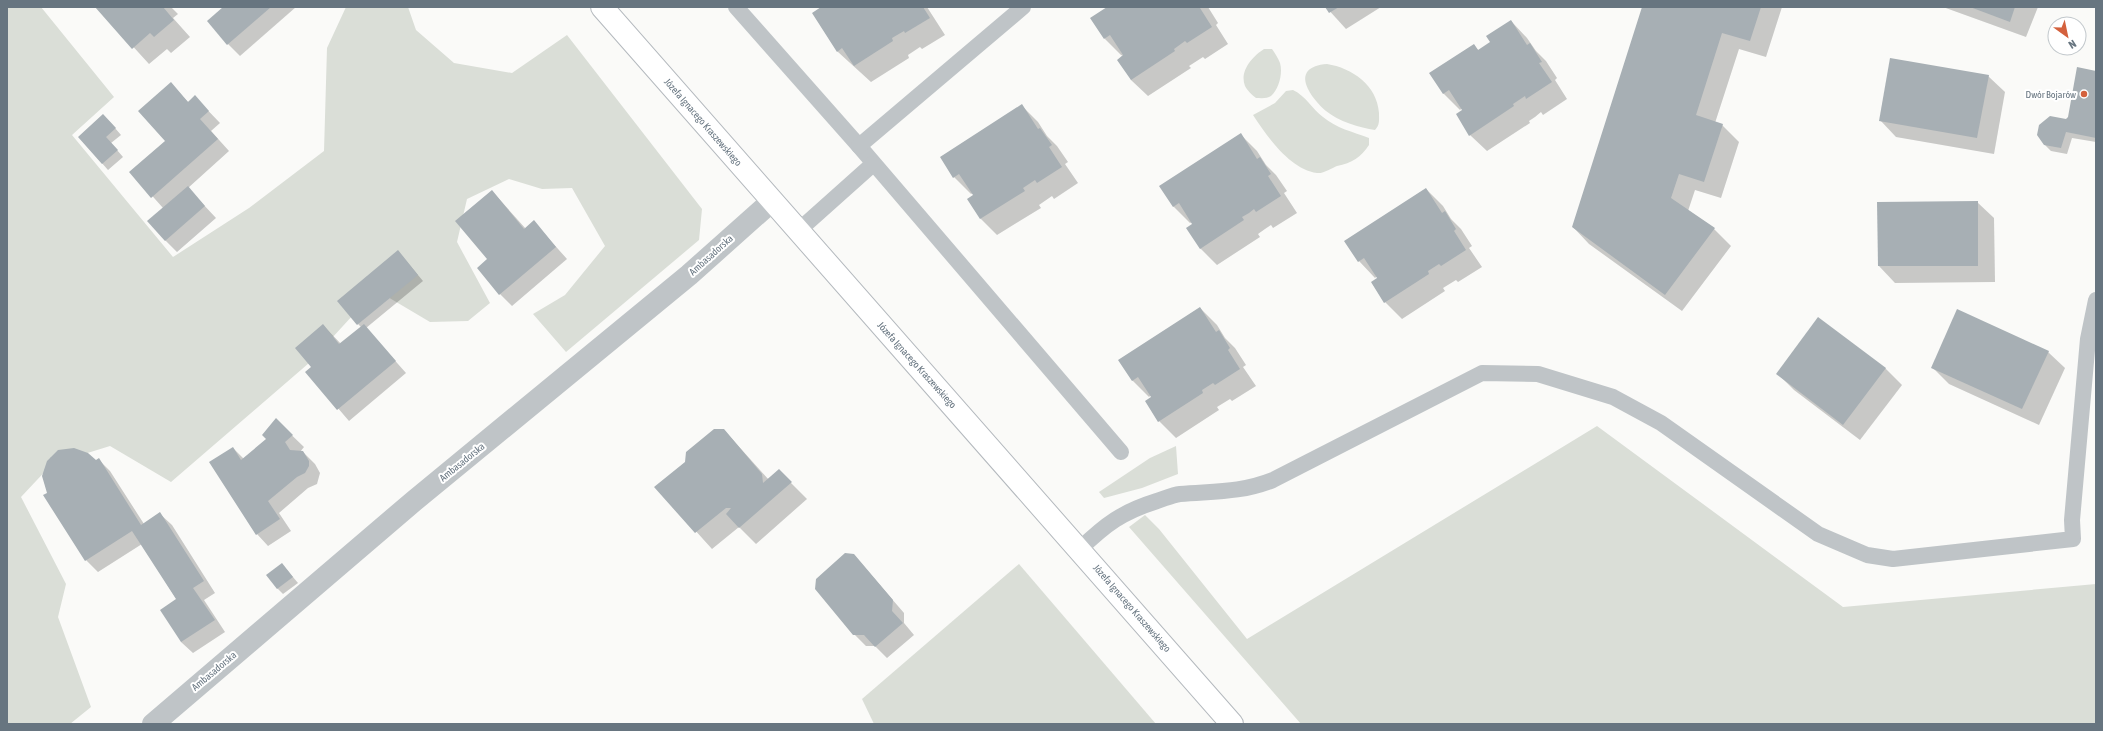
<svg xmlns="http://www.w3.org/2000/svg" width="2103" height="731" font-family="'Asap Condensed',sans-serif">
<style>
.green{fill:#daded7}
.shadow{fill:#0003}
.building{fill:#a7afb4}
.lines{fill:none;stroke-linecap:round;stroke-linejoin:round}
.secondary-casing{stroke:#b4b9be;stroke-width:24}
.lane{stroke:#bfc4c7;stroke-width:16}
.street{stroke:#bfc4c7;stroke-width:22}
.secondary{stroke:#fff;stroke-width:22}
.poi-dot{fill:#d4613d;stroke:#fff;stroke-width:1.5}
.labels{text-anchor:middle;dominant-baseline:central;stroke-width:4;stroke-linejoin:round;paint-order:stroke}
.poi-label{font-size:10px;fill:#677580;stroke:#fff;text-anchor:end}
.street-label{font-size:10px;fill:#677580;stroke:#fff}
</style>
<rect width="100%" height="100%" fill="#fafaf8"/>
<g class="green">
<polygon points="7,7 41,7 114,97 72,135 173,257 249,208 324,151 327,48 346,7 408,7 416,30 454,63 512,73 567,35 702,209 699,240 566,352 533,314 565,295 605,246 572,188 542,189 509,179 467,199 457,242 490,303 468,321 430,322 376,290 309,363 171,482 110,446 52,464 21,497 66,584 58,617 91,707 70,724 7,724"/>
<path d="M1264,49H1272C1275,53 1278,58 1280,63C1283,73 1279,89 1271,96C1267,99 1260,98 1256,98C1252,95 1247,90 1245,86C1239,71 1253,56 1264,49Z"/>
<path d="M1327,64C1352,68 1377,85 1379,113C1379,120 1380,125 1375,130C1360,128 1338,121 1326,111C1309,96 1289,67 1327,64Z"/>
<path d="M1293,90C1306,96 1312,109 1323,117C1336,128 1353,132 1369,138V145C1361,157 1352,163 1337,166C1332,168 1323,174 1317,173C1290,170 1266,135 1253,115L1275,103L1286,91Z"/>
<polygon points="1597,426 1843,607 2096,584 2096,724 1301,724 1129,527 1145,515 1159,529 1247,639"/>
<polygon points="1176,446 1178,474 1142,488 1104,498 1099,492 1150,458"/>
<polygon points="1019,564 1156,724 874,724 862,699"/>
</g>
<g class="shadow">
<polygon points="97,7 171,7 178,14 173,18 190,37 171,53 167,49 149,64"/>
<polygon points="225,7 296,7 240,56 228,44"/>
<polygon points="823,7 927,7 945,35 922,49 920,47 908,55 909,58 871,82 838,52 813,13"/>
<polygon points="1109,7 1208,7 1218,23 1216,25 1228,44 1205,59 1203,57 1189,66 1191,68 1148,96 1131,80 1124,56 1121,55 1105,39"/>
<polygon points="1326,7 1381,7 1346,29"/>
<polygon points="1643,7 1782,7 1766,57 1739,49 1715,123 1722,125 1739,142 1721,198 1695,190 1688,211 1714,229 1731,246 1682,311 1589,244 1573,227"/>
<polygon points="1943,7 2038,7 2026,37"/>
<polygon points="1511,21 1527,38 1536,51 1546,61 1557,78 1555,80 1567,99 1543,115 1541,112 1535,117 1529,121 1530,123 1487,151 1470,135 1462,108 1460,110 1443,93 1474,45 1479,51 1492,42"/>
<polygon points="2096,72 2096,142 2072,138 2067,154 2051,151 2045,145 2069,117"/>
<polygon points="1988,76 2005,92 1994,154 1896,137 1880,120"/>
<polygon points="171,84 188,102 195,97 220,123 211,131 229,151 188,188 216,218 177,252 165,240 163,208 131,172 166,141"/>
<polygon points="1022,106 1038,122 1047,136 1057,146 1068,162 1065,164 1078,183 1054,199 1052,196 1039,205 1041,208 997,235 981,219 968,199 974,195 973,193 971,194 954,177 941,157"/>
<polygon points="109,121 121,135 111,143 123,157 108,170 79,137"/>
<polygon points="1241,135 1257,151 1266,165 1276,175 1287,191 1284,193 1297,213 1273,228 1271,225 1265,229 1258,234 1260,237 1217,265 1200,248 1192,222 1190,223 1173,206"/>
<polygon points="1426,189 1443,206 1451,219 1461,229 1472,246 1469,248 1482,267 1458,282 1456,280 1443,288 1445,291 1402,319 1385,302 1372,283 1379,279 1377,276 1375,278 1359,261"/>
<polygon points="492,191 526,229 534,222 567,259 512,306 500,294 489,259"/>
<polygon points="1977,202 1994,218 1995,282 1895,283 1879,266"/>
<polygon points="398,251 423,281 366,328 406,373 349,421 307,372 313,367 323,325 341,344 361,327 358,324"/>
<polygon points="1200,308 1217,325 1225,338 1235,348 1246,365 1243,367 1256,386 1232,401 1230,399 1217,407 1219,410 1176,438 1159,421 1146,401 1152,397 1151,395 1149,397 1132,380"/>
<polygon points="2048,352 2065,368 2039,425 1949,384 1932,367"/>
<polygon points="1885,368 1902,385 1860,440 1794,390 1777,373"/>
<polygon points="276,420 304,447 300,452 303,452 315,464 320,473 317,484 308,488 279,513 291,531 268,546 257,534 233,448 244,459 267,439"/>
<polygon points="724,430 769,480 779,471 807,499 756,544 739,527 712,549 656,487"/>
<polygon points="51,457 96,462 99,460 110,471 144,524 160,514 172,525 215,593 204,600 225,632 193,653 181,642 177,600 142,544 98,572 86,560 48,493 44,481 44,471"/>
<polygon points="854,555 904,613 904,623 914,635 887,658 875,646 866,646 854,634"/>
<polygon points="282,564 298,583 283,594 277,588"/>
</g>
<g class="building">
<polygon points="95,7 163,7 174,20 154,37 150,33 132,49"/>
<polygon points="223,7 271,7 227,45 207,21"/>
<polygon points="821,7 923,7 930,18 905,33 904,31 892,38 893,41 854,66 842,48 837,52 812,13"/>
<polygon points="1107,7 1202,7 1200,8 1212,27 1187,43 1185,41 1174,49 1175,51 1131,80 1117,60 1123,55 1110,35 1104,39 1090,18"/>
<polygon points="1325,7 1339,7 1329,13"/>
<polygon points="1642,7 1761,7 1750,41 1722,33 1696,115 1723,124 1704,182 1679,174 1671,198 1715,228 1665,295 1572,227"/>
<polygon points="1970,7 2015,7 2010,22"/>
<polygon points="1511,20 1527,45 1530,43 1542,62 1539,63 1552,82 1526,99 1525,96 1513,104 1514,106 1469,136 1456,114 1462,110 1449,90 1443,94 1429,73 1474,44 1478,50 1490,42 1486,36"/>
<polygon points="1890,58 1989,75 1977,138 1879,121"/>
<polygon points="2077,67 2096,71 2096,138 2066,132 2061,148 2044,145 2037,135 2039,125 2050,116 2066,119 2068,117"/>
<polygon points="171,82 188,102 195,95 209,111 200,119 218,139 151,198 129,172 165,141 138,111"/>
<polygon points="1022,104 1038,129 1040,128 1052,145 1049,147 1062,167 1037,183 1035,180 1023,188 1025,191 980,219 967,199 973,195 959,174 953,178 940,157"/>
<polygon points="103,114 116,128 106,137 118,150 102,164 78,137"/>
<polygon points="1241,133 1257,159 1260,157 1271,174 1268,176 1281,196 1256,212 1254,209 1249,213 1242,217 1244,220 1200,249 1186,228 1192,224 1179,203 1173,207 1159,186"/>
<polygon points="188,186 205,206 165,241 147,221"/>
<polygon points="1426,188 1442,213 1445,211 1456,229 1454,231 1466,250 1441,266 1439,264 1428,271 1429,274 1384,303 1371,282 1377,278 1364,258 1358,262 1344,241"/>
<polygon points="492,190 524,229 534,220 556,247 499,295 477,268 487,259 455,221"/>
<polygon points="1978,201 1978,266 1878,266 1877,202"/>
<polygon points="398,250 418,275 357,325 337,301"/>
<polygon points="1200,307 1216,332 1219,330 1230,348 1228,350 1240,369 1215,385 1213,383 1202,390 1203,393 1158,422 1145,401 1151,397 1138,377 1132,381 1118,360"/>
<polygon points="1957,309 2049,351 2022,409 1931,368"/>
<polygon points="1818,317 1886,368 1843,425 1776,374"/>
<polygon points="323,324 339,344 364,324 396,361 337,410 305,372 311,367 295,348"/>
<polygon points="276,418 293,435 285,442 290,450 303,451 309,461 309,466 305,473 297,477 268,501 280,519 256,535 209,462 233,447 241,460 266,439 262,435"/>
<polygon points="714,429 724,429 762,474 763,483 779,469 792,482 739,528 726,514 731,508 726,508 695,533 654,487 685,462 686,452"/>
<polygon points="74,448 88,453 96,460 99,458 141,525 160,512 204,581 193,588 215,620 181,642 160,610 176,599 132,531 85,561 43,495 47,493 42,476 47,461 58,450"/>
<polygon points="845,553 854,554 893,600 892,611 903,623 875,647 864,635 853,635 815,589 816,579"/>
<polygon points="282,563 293,577 277,589 266,575"/>
</g>
<g class="lines">
<g class="secondary-casing">
<polyline id="secondary" points="602,7 1232,724"/>
</g>
<g class="lane">
<polyline points="736,7 859,146 1121,452"/>
<polyline points="859,146 1023,7"/>
<polyline points="798,231 873,164"/>
<path d="M1080,549C1106,524 1122,512 1157,501C1164,499 1172,495 1180,494C1214,491 1240,493 1273,480L1482,373L1538,374L1613,397L1661,423L1818,534L1867,555L1893,559L2073,539L2072,520L2088,339L2096,300"/>
</g>
<polyline class="street" points="153,724 414,501 689,275 772,201"/>
<use href="#secondary" class="secondary"/>
</g>
<circle class="poi-dot" cx="2084" cy="94" r="4"/>
<g class="labels">
<g class="poi-label">
<text x="2076" y="94">Dwór Bojarów</text>
</g>
<g class="street-label">
<text transform="translate(703 122) rotate(49)">Józefa Ignacego Kraszewskiego</text>
<text transform="translate(711 255) rotate(-42)">Ambasadorska</text>
<text transform="translate(917 365) rotate(48)">Józefa Ignacego Kraszewskiego</text>
<text transform="translate(462 462) rotate(-39)">Ambasadorska</text>
<text transform="translate(1132 608) rotate(49)">Józefa Ignacego Kraszewskiego</text>
<text transform="translate(214 671) rotate(-40)">Ambasadorska</text>
</g>
</g>
<rect width="2103" height="731" fill="none" stroke="#677580" stroke-width="16"/>
<g transform="translate(2067 36) rotate(147)"><circle r="19" fill="#ffffff" stroke="#c2c8cc"/>
<path d="M0-3L7 15L0 10L-7 15Z" fill="#d4613d"/>
<text y="-6" font-size="11" font-weight="bold" text-anchor="middle" fill="#677580">N</text>
</g>
</svg>
